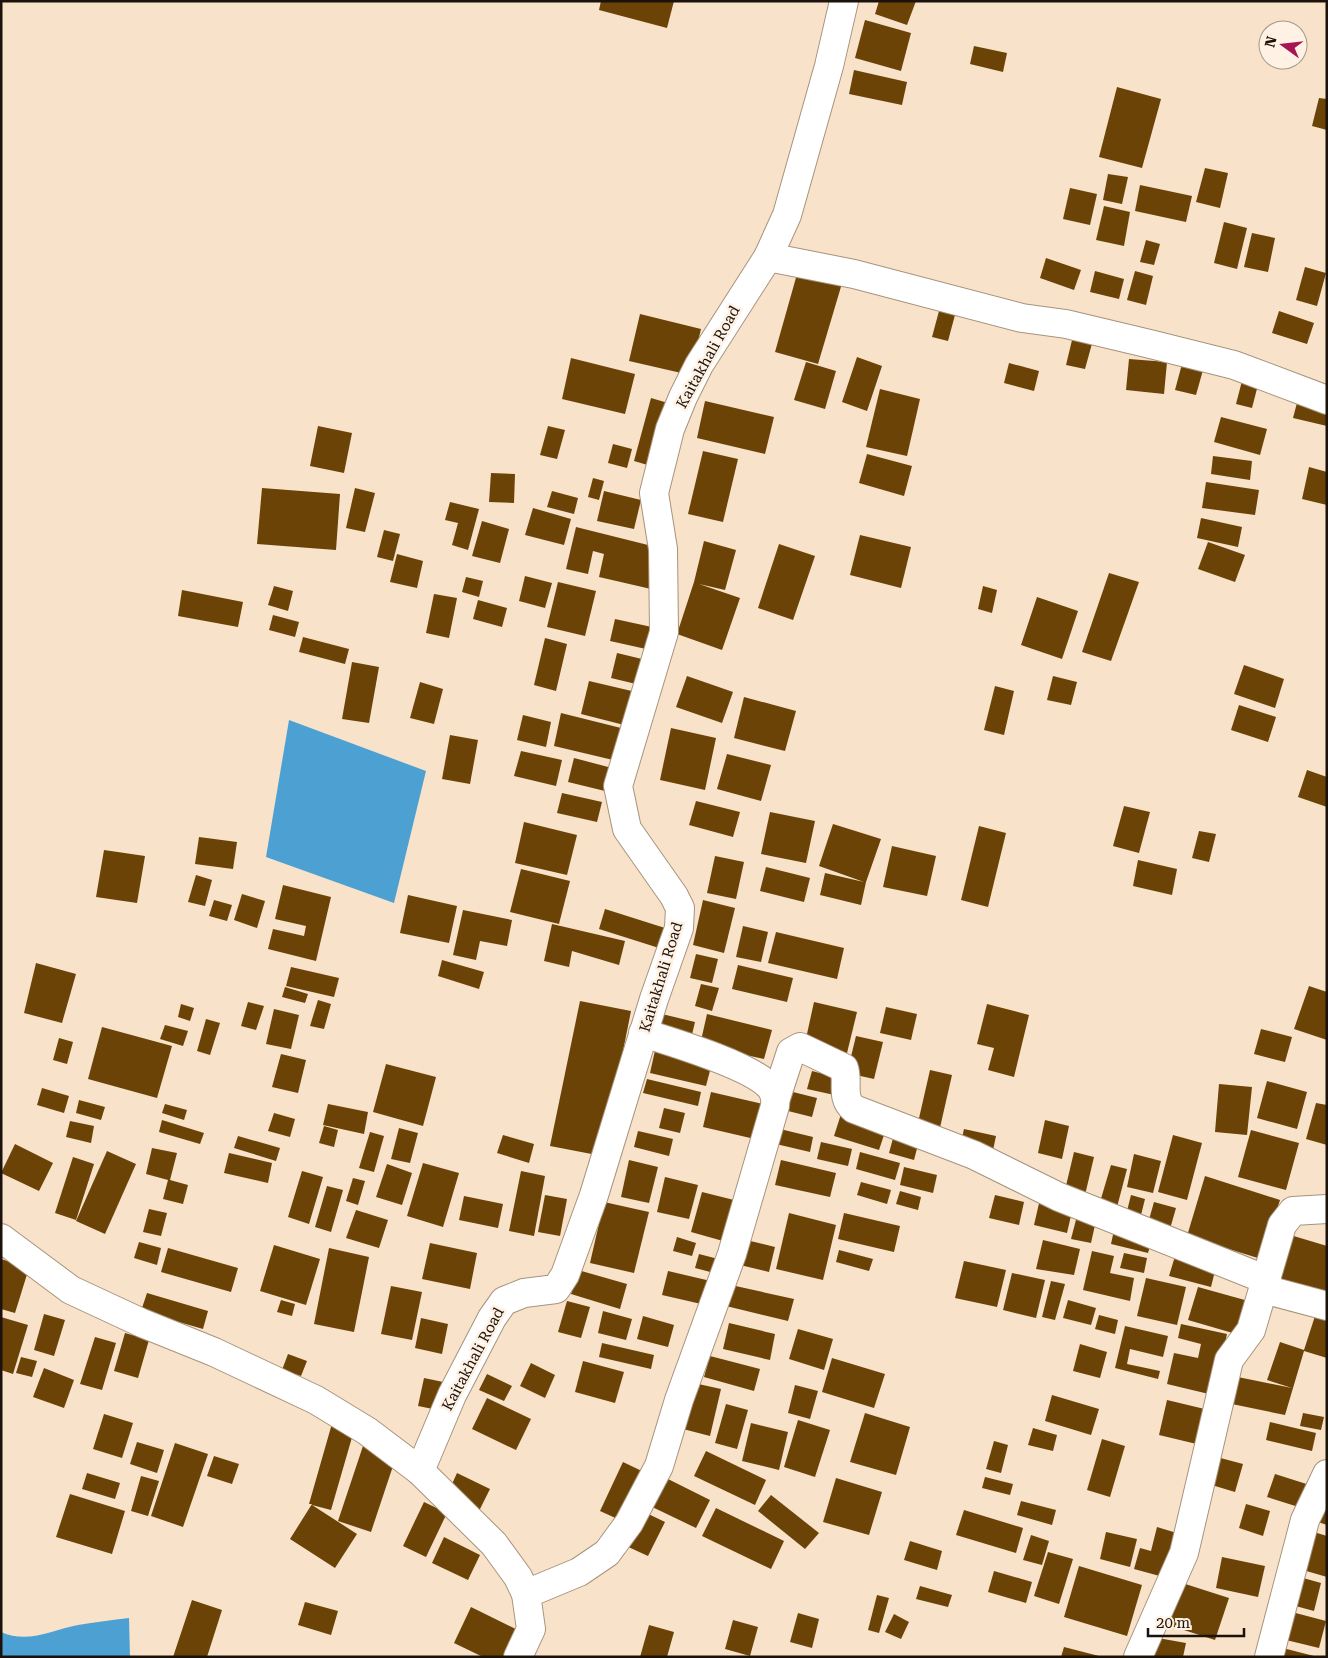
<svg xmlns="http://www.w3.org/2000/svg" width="1328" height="1658" font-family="'Roboto Serif',serif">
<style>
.water{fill:#4ca1d2}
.building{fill:#6b4306}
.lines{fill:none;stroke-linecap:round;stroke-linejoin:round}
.minor-casing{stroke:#a7937c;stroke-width:30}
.minor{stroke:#fff;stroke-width:28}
.labels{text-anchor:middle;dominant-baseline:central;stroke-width:5;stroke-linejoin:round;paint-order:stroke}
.street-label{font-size:15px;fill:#1b130b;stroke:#fff1e3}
</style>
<rect width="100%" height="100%" fill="#f8e3ca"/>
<g class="water">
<polygon points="289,720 426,771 394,903 266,857"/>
<path d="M129,1618L130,1657H1V1632C28,1644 52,1630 78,1625C95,1622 112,1620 129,1618Z"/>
</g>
<g class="building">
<polygon points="601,1 674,1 667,28 599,10"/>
<polygon points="879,1 916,1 907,25 875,14"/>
<polygon points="865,20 911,33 901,71 855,58"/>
<polygon points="974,46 1007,53 1003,72 970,64"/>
<polygon points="854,70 907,82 902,105 849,94"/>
<polygon points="1117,87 1161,99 1142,168 1099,157"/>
<polygon points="1319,98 1327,99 1327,130 1312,126"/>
<polygon points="1205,168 1228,173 1220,208 1196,202"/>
<polygon points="1108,174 1128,177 1122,204 1103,200"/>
<polygon points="1140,185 1192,196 1186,222 1135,211"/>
<polygon points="1070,188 1097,194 1090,225 1063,219"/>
<polygon points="1104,206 1130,212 1124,246 1096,240"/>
<polygon points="1224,222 1247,228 1237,269 1214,263"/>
<polygon points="1252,233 1275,238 1268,272 1244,267"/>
<polygon points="1146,240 1160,244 1154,265 1140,262"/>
<polygon points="1046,258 1081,270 1074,290 1040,278"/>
<polygon points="799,267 843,280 818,364 775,352"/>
<polygon points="1305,267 1326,273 1317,306 1296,300"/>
<polygon points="1095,271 1124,279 1119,299 1090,292"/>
<polygon points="1135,271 1153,276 1146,305 1127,300"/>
<polygon points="939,311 955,315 948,341 932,337"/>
<polygon points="1279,311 1314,323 1307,344 1272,333"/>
<polygon points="640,314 701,329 690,375 629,361"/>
<polygon points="1073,336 1093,340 1085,369 1066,365"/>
<polygon points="857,357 882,366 867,411 842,402"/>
<polygon points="571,358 635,374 625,414 562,399"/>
<polygon points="1129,359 1167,362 1164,394 1126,390"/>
<polygon points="806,362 836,371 825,409 794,400"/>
<polygon points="1009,363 1039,371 1034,391 1004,383"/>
<polygon points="1182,364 1203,370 1196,395 1175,390"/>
<polygon points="1243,377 1259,381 1252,408 1236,404"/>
<polygon points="880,389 920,399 907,456 866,447"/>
<polygon points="651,398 668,403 651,466 634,461"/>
<polygon points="1298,399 1327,406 1327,426 1293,418"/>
<polygon points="705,401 774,417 765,454 697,438"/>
<polygon points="1221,417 1267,429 1260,455 1214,442"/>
<polygon points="318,426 352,433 344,473 310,466"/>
<polygon points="548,426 565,430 557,459 540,455"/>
<polygon points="613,444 632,449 627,468 608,463"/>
<polygon points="703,451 738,459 723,522 688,514"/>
<polygon points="867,454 912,466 904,496 859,483"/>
<polygon points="1213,456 1252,461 1250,480 1211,474"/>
<polygon points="1309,467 1327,472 1327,505 1302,499"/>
<polygon points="491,473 515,474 514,503 489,502"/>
<polygon points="593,478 604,481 599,500 588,497"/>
<polygon points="1206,482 1259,490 1255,515 1202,508"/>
<polygon points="262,488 340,494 336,550 257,544"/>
<polygon points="355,488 375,493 365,532 346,528"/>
<polygon points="552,491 578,498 574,514 547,507"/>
<polygon points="604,491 641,500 634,529 597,521"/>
<polygon points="450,502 479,509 468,550 452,545 458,523 445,520"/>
<polygon points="533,508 571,519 564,545 525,535"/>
<polygon points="1201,518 1242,527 1238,547 1197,538"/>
<polygon points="482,521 509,529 500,563 472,556"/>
<polygon points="576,527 660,548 651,589 599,577 604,554 593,551 588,574 566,569"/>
<polygon points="384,530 400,534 393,561 377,557"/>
<polygon points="860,535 911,547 901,588 850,575"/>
<polygon points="704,541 736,550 725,590 699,584 740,598 722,650 677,634 694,582"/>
<polygon points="1208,542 1245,555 1235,582 1198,569"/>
<polygon points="779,544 815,556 793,620 758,608"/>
<polygon points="397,554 423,561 417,588 390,582"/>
<polygon points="1109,573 1139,582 1111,661 1082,652"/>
<polygon points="525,576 552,583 545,608 519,601"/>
<polygon points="466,577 483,581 479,597 462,592"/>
<polygon points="558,582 596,591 585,636 547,627"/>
<polygon points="274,586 293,591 288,611 268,605"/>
<polygon points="983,586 997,590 992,613 978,609"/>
<polygon points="182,590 243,602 238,627 178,616"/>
<polygon points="434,594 457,598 449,638 426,633"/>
<polygon points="1037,597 1078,611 1062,659 1021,645"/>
<polygon points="478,600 507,608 502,627 473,619"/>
<polygon points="273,615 299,622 295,637 269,630"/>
<polygon points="615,619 661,629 655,651 610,641"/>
<polygon points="303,637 349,649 345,664 299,652"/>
<polygon points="545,638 567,644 556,691 534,685"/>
<polygon points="617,653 642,659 636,684 611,678"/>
<polygon points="352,662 379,667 369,723 342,719"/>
<polygon points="1244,665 1284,679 1275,708 1234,694"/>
<polygon points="687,676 733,692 722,723 676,707"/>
<polygon points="1053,676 1077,682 1071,705 1047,700"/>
<polygon points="589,681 636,692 628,726 581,714"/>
<polygon points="420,682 443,689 434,724 410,718"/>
<polygon points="995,686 1014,691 1004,735 984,730"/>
<polygon points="744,697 796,711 785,751 734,738"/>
<polygon points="1239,705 1276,717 1268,742 1231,730"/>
<polygon points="561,713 625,729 613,760 554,746"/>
<polygon points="523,715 551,722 546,747 517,740"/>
<polygon points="671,728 716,738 705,790 660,780"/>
<polygon points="450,735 478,740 470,784 442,779"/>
<polygon points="521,751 562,760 556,786 514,776"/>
<polygon points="727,754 771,765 761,801 717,789"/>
<polygon points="574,758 612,768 609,792 568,782"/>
<polygon points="1307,770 1327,777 1327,807 1298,797"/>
<polygon points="562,793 602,802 597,822 557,813"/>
<polygon points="696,801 740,812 733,837 689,825"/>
<polygon points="1124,806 1150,812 1139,853 1113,846"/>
<polygon points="770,812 815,821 806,863 761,854"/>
<polygon points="524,822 577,835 567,875 515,863"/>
<polygon points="833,824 881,839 866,882 861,905 820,895 825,873 864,882 819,866"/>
<polygon points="979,826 1006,833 988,907 961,900"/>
<polygon points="1199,831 1216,834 1209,862 1192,858"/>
<polygon points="199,837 237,842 233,869 195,864"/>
<polygon points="892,846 936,856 927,896 883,887"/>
<polygon points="104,850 145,856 137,903 96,897"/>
<polygon points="715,856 744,862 736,899 707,893"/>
<polygon points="1138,860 1177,869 1172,895 1133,886"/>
<polygon points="766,867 810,878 804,902 760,891"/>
<polygon points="521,869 570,881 559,924 510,912"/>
<polygon points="196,875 212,880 205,906 188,902"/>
<polygon points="283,885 331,897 316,961 268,949 273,929 304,936 306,926 275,919"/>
<polygon points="242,894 265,901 257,928 234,920"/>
<polygon points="408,895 457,906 449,943 400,933"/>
<polygon points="214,900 232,905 227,921 209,916"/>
<polygon points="703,900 735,908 724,953 693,945"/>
<polygon points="605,909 665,928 659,948 599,929"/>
<polygon points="463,910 512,920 507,946 480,941 476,960 453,955"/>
<polygon points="552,924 625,941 619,965 572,951 569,967 544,961"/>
<polygon points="743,926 768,932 761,962 736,957"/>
<polygon points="776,932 844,948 837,979 768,963"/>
<polygon points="696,954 718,959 712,983 690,978"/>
<polygon points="442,960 484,972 479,989 438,976"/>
<polygon points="36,963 76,974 62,1023 24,1013"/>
<polygon points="738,965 793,978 787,1002 732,989"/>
<polygon points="291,967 339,978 334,997 286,986"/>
<polygon points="701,984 719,988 712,1011 695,1006"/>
<polygon points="1309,986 1327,992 1327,1040 1294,1029"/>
<polygon points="285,987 308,994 305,1003 282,997"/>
<polygon points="318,1000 331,1004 324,1029 310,1026"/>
<polygon points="580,1001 631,1011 602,1156 550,1146"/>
<polygon points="248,1002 264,1006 256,1030 241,1026"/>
<polygon points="814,1002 857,1012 847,1053 805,1043"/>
<polygon points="181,1004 194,1008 190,1021 178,1017"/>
<polygon points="987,1004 1029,1015 1014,1077 988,1070 994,1048 977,1044"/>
<polygon points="886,1007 917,1014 911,1040 880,1033"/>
<polygon points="274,1009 299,1015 291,1049 266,1044"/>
<polygon points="662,1014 695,1022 691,1039 658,1031"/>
<polygon points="707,1014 772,1030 764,1059 700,1045"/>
<polygon points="206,1019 220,1023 210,1055 197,1051"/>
<polygon points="165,1025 188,1031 183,1046 160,1039"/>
<polygon points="102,1027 172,1046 157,1098 88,1079"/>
<polygon points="1261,1029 1292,1037 1285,1062 1254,1054"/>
<polygon points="856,1036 883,1042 874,1079 847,1073"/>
<polygon points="59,1038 73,1042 67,1064 53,1060"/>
<polygon points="656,1046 713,1059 706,1086 650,1073"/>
<polygon points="281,1054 306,1060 298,1093 272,1087"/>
<polygon points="386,1064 436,1077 423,1126 373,1112"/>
<polygon points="930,1070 952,1075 939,1132 917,1127"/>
<polygon points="812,1071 843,1079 839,1096 807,1089"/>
<polygon points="647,1079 701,1092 698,1106 643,1093"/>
<polygon points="1267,1081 1307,1092 1297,1129 1257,1118"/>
<polygon points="1219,1084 1252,1087 1247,1135 1215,1132"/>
<polygon points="42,1088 69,1096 64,1113 37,1105"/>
<polygon points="785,1090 817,1098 812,1117 780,1109"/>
<polygon points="711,1092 767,1105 759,1140 703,1127"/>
<polygon points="79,1100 105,1107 101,1120 76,1113"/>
<polygon points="1316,1103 1327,1105 1327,1145 1306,1139"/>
<polygon points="165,1104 187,1110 184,1120 162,1113"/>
<polygon points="328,1104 368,1112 364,1134 323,1125"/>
<polygon points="664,1108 685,1113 680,1133 659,1128"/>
<polygon points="842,1111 887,1126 879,1150 834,1136"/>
<polygon points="274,1113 295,1119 290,1137 268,1131"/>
<polygon points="162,1120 204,1133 200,1144 159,1132"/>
<polygon points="1045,1120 1069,1126 1062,1159 1038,1153"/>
<polygon points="70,1121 94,1126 91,1143 66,1137"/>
<polygon points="324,1126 338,1130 334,1147 319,1143"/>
<polygon points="399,1128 418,1133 410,1163 391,1159"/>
<polygon points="780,1129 813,1137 810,1152 776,1144"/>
<polygon points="964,1129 996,1136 992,1155 960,1147"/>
<polygon points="1251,1130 1299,1143 1286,1190 1238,1177"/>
<polygon points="638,1131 673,1139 669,1156 634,1147"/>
<polygon points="895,1131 920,1137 914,1160 889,1153"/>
<polygon points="370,1132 384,1136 374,1172 359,1168"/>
<polygon points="503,1135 534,1144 529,1163 497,1153"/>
<polygon points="1173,1135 1202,1143 1187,1200 1158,1192"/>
<polygon points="238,1136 280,1148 276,1161 234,1148"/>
<polygon points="821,1142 852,1149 848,1166 817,1159"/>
<polygon points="15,1144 53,1163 39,1191 1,1173"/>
<polygon points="152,1148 177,1153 170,1180 188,1185 183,1204 163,1199 168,1180 146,1174"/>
<polygon points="107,1151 136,1164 105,1234 76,1221"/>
<polygon points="860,1152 900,1163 895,1180 856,1169"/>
<polygon points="1074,1152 1094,1157 1085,1195 1065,1190"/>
<polygon points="229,1153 272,1163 268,1183 224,1173"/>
<polygon points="1134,1154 1161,1161 1153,1193 1127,1187"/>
<polygon points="73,1157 94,1164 76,1220 55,1213"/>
<polygon points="629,1160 658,1167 649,1203 621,1197"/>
<polygon points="781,1160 836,1173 830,1197 775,1185"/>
<polygon points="423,1163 459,1173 443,1227 407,1216"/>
<polygon points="387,1164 412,1173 402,1205 376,1197"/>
<polygon points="1111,1165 1127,1169 1117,1207 1100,1202"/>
<polygon points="904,1167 937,1175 933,1193 900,1185"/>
<polygon points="302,1171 323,1177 309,1224 288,1217"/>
<polygon points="521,1171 545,1176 534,1236 509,1231"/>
<polygon points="1205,1176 1280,1200 1261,1259 1187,1236"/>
<polygon points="665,1177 698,1185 689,1219 657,1212"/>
<polygon points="353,1178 365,1181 358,1205 346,1201"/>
<polygon points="861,1182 891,1190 887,1204 857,1195"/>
<polygon points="327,1186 343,1190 331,1232 315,1227"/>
<polygon points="900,1191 921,1197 918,1210 896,1204"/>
<polygon points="702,1192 734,1200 723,1241 691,1232"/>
<polygon points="545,1195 567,1199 560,1236 538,1232"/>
<polygon points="995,1195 1024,1202 1019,1225 989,1218"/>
<polygon points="1131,1195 1145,1199 1140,1219 1126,1215"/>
<polygon points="464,1196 503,1204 498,1228 459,1220"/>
<polygon points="1040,1199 1073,1207 1067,1233 1034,1225"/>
<polygon points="604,1202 649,1212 634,1273 590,1263"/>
<polygon points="1154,1202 1176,1208 1170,1229 1148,1223"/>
<polygon points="149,1209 167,1213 161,1236 143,1232"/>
<polygon points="356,1210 388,1220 379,1248 346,1238"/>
<polygon points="1078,1212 1097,1216 1091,1243 1071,1239"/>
<polygon points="789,1213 836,1225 823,1280 776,1269"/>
<polygon points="844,1213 900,1226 894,1252 838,1239"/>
<polygon points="1114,1230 1152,1239 1148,1253 1111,1244"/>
<polygon points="1287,1234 1327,1246 1327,1295 1271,1287"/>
<polygon points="677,1237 696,1243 692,1256 673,1251"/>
<polygon points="742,1239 775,1247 769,1272 736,1264"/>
<polygon points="1043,1240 1080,1249 1074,1275 1036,1269"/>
<polygon points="139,1242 161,1248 157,1265 134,1258"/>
<polygon points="430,1243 477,1253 470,1289 422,1279"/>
<polygon points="274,1245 320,1259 306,1305 260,1291"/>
<polygon points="168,1248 238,1268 231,1292 161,1272"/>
<polygon points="329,1248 369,1257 354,1332 314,1324"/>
<polygon points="839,1250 873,1259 869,1271 836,1262"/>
<polygon points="1092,1251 1114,1256 1110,1273 1134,1278 1130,1301 1083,1290"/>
<polygon points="1124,1253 1147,1258 1144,1273 1120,1268"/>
<polygon points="1176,1253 1217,1263 1211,1287 1169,1276"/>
<polygon points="699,1254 722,1260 718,1274 695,1268"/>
<polygon points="1,1259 29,1268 15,1313 1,1309"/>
<polygon points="964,1261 1006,1270 997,1307 955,1298"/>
<polygon points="578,1270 627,1284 620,1309 571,1294"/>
<polygon points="668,1271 715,1282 710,1306 662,1295"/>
<polygon points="1012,1273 1045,1280 1036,1318 1003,1310"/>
<polygon points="1146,1278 1186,1287 1177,1325 1137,1316"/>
<polygon points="1051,1281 1065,1284 1055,1320 1042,1317"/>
<polygon points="731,1285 794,1299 788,1321 726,1306"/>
<polygon points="391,1286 422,1292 412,1340 381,1334"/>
<polygon points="1198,1287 1252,1302 1243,1336 1188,1320"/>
<polygon points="147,1293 208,1311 203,1329 141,1311"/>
<polygon points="281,1300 295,1304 292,1316 277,1312"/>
<polygon points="1068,1300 1096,1308 1091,1325 1063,1318"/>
<polygon points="567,1301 590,1307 581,1338 558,1332"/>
<polygon points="603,1311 632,1319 626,1340 598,1333"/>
<polygon points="44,1314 65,1320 54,1356 34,1350"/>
<polygon points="1099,1315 1118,1320 1115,1334 1095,1329"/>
<polygon points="643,1316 674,1325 668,1347 637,1339"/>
<polygon points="1315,1316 1327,1320 1327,1358 1304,1351 1285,1415 1227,1403 1233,1376 1292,1388 1267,1380 1280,1342 1304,1350"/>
<polygon points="1,1317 28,1325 13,1374 1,1370"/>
<polygon points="421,1318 448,1324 442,1354 415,1348"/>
<polygon points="729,1323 775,1334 770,1360 723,1349"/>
<polygon points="1181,1324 1227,1334 1213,1395 1167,1384 1174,1353 1198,1358 1201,1344 1178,1338"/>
<polygon points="1125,1326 1168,1336 1163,1357 1130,1349 1127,1364 1160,1371 1158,1379 1115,1368"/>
<polygon points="798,1329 833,1339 824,1370 789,1359"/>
<polygon points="125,1333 149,1340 138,1378 114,1371"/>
<polygon points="95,1337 116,1343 102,1390 80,1384"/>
<polygon points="602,1343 654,1355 651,1369 599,1357"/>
<polygon points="1080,1344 1107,1352 1100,1378 1073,1371"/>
<polygon points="288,1354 307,1361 301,1376 282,1370"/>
<polygon points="710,1356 760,1369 754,1391 704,1377"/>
<polygon points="21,1357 37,1361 32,1377 16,1373"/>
<polygon points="832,1358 885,1374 874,1408 822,1392"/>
<polygon points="583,1361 624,1372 615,1403 575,1392"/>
<polygon points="531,1363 555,1375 545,1398 520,1386"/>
<polygon points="44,1368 74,1380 64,1408 33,1397"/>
<polygon points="487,1374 512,1386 504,1401 479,1390"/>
<polygon points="424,1378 448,1383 443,1411 418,1406"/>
<polygon points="694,1383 721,1389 710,1436 683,1429"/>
<polygon points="795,1385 818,1391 810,1419 788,1413"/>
<polygon points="1052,1395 1099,1409 1091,1435 1045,1421"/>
<polygon points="487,1398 531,1419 516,1450 472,1429"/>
<polygon points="1167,1400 1213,1411 1205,1446 1159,1435"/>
<polygon points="726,1404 748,1410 737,1449 715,1443"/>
<polygon points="865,1413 910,1427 896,1475 850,1462"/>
<polygon points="1303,1413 1324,1417 1321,1430 1300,1426"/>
<polygon points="104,1414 133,1423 122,1458 93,1449"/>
<polygon points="333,1420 355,1427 331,1510 312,1505 357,1534 335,1568 290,1539 312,1504 309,1504"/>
<polygon points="798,1420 830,1430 815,1477 784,1467"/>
<polygon points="1270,1422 1316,1433 1312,1451 1266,1440"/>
<polygon points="751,1423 788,1432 779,1470 742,1461"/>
<polygon points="1033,1428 1057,1435 1053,1451 1028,1445"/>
<polygon points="1102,1439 1125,1446 1110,1497 1087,1490"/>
<polygon points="994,1441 1008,1445 1001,1473 986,1469"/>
<polygon points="137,1442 164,1450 157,1473 130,1464"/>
<polygon points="175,1443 208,1454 183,1527 151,1516"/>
<polygon points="364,1443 397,1454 371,1532 338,1521"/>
<polygon points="706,1451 766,1480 755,1505 694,1476"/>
<polygon points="214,1456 239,1464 232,1484 207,1476"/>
<polygon points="1213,1456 1243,1464 1235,1492 1205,1483"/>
<polygon points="623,1462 646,1473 622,1521 600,1511"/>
<polygon points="87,1473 120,1483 115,1499 82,1489"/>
<polygon points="457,1473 490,1489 479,1511 447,1495"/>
<polygon points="1275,1474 1316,1487 1308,1510 1267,1497"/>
<polygon points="660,1475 710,1500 696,1528 646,1504"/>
<polygon points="141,1476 159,1481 148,1516 131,1511"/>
<polygon points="985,1477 1013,1484 1010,1495 982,1488"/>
<polygon points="836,1478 882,1492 869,1535 823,1522"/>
<polygon points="70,1494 125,1511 112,1554 56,1537"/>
<polygon points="771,1495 819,1533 805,1549 758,1511"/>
<polygon points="1021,1501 1056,1510 1052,1525 1017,1515"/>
<polygon points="424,1502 447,1513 426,1557 403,1546"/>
<polygon points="1327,1502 1327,1525 1315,1521"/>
<polygon points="1246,1504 1270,1511 1263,1536 1239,1528"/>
<polygon points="716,1508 784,1541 771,1569 702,1536"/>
<polygon points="640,1510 665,1522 648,1556 624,1545"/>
<polygon points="964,1510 1023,1528 1016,1553 956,1535"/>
<polygon points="1157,1527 1180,1534 1167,1578 1134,1569 1140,1548 1151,1551"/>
<polygon points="1307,1530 1327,1536 1327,1577 1296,1568"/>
<polygon points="1106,1532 1137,1539 1130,1567 1100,1559"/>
<polygon points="1031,1535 1049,1541 1042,1565 1023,1560"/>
<polygon points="444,1537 480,1555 468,1580 432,1563"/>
<polygon points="910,1541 942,1551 937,1570 904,1560"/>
<polygon points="1048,1552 1073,1559 1059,1604 1034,1596"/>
<polygon points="1222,1557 1265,1566 1258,1597 1216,1588"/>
<polygon points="1079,1566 1142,1585 1127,1636 1064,1617"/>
<polygon points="994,1571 1032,1582 1026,1603 988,1592"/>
<polygon points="1296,1576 1321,1583 1314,1611 1288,1604"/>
<polygon points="1176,1581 1229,1598 1215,1640 1162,1623"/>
<polygon points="920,1586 952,1595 948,1607 916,1599"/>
<polygon points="877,1595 889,1598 879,1633 868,1630"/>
<polygon points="192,1600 222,1610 207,1657 173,1657"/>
<polygon points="305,1602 338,1611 331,1635 298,1625"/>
<polygon points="471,1607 526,1634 514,1657 483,1657 454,1643"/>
<polygon points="1288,1611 1326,1621 1319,1648 1282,1639"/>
<polygon points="798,1613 819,1619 812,1648 790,1642"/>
<polygon points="894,1614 909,1622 901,1639 885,1632"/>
<polygon points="733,1620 758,1627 750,1656 725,1649"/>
<polygon points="649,1625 674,1632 667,1657 640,1657"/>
<polygon points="1158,1638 1186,1643 1183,1657 1154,1657"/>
<polygon points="1275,1646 1314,1656 1314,1657 1272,1657"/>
<polygon points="1064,1647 1099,1656 1099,1657 1061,1657"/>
</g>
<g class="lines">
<g class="minor-casing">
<g id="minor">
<polyline points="768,257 854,274 1022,318 1066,324 1150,344 1234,365 1327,400"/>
<path d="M776,1098L791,1052L800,1047L844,1068C849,1082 840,1098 854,1109L974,1155L1059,1197L1267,1280"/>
<polyline points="1,1238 71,1290 142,1323 214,1352 316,1400 367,1431 420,1471 494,1544 518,1577 526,1594 531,1629 518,1657"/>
<polyline points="1263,1289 1327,1306"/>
<polyline points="420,1471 452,1395 492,1318 504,1301 524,1293 556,1289 565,1275 594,1195 654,999 679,928 680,908 674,896 627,829 618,786 664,632 663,549 654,493 670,429 683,397 699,365 768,257 787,215 829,66 844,1"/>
<path d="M526,1594L579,1572L607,1553L629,1523L659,1466L679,1400L732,1254L775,1106C776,1099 775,1094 771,1088C753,1066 672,1042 643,1033"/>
<polyline points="1138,1657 1184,1553 1229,1360 1251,1330 1282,1225 1293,1211 1327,1209"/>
<polyline points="1269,1657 1305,1520 1327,1474"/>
</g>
</g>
<use href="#minor" class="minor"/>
</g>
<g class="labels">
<g class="street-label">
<text transform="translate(708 357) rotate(-61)">Kaitakhali Road</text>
<text transform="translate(661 977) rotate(-73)">Kaitakhali Road</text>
<text transform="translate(473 1359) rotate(-62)">Kaitakhali Road</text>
</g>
</g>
<rect width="1328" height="1658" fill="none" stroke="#1b130b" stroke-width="5"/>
<g transform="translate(1283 45) rotate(285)"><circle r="24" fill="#fff1e3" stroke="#a4988d"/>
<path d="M0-4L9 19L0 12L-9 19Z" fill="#a61555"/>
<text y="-8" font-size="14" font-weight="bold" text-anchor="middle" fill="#1b130b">N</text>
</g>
<path d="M1148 1628v8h96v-8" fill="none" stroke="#1b130b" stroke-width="2.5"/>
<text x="1156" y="1628" font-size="15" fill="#1b130b" stroke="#fff1e3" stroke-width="4" paint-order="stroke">20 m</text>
</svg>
